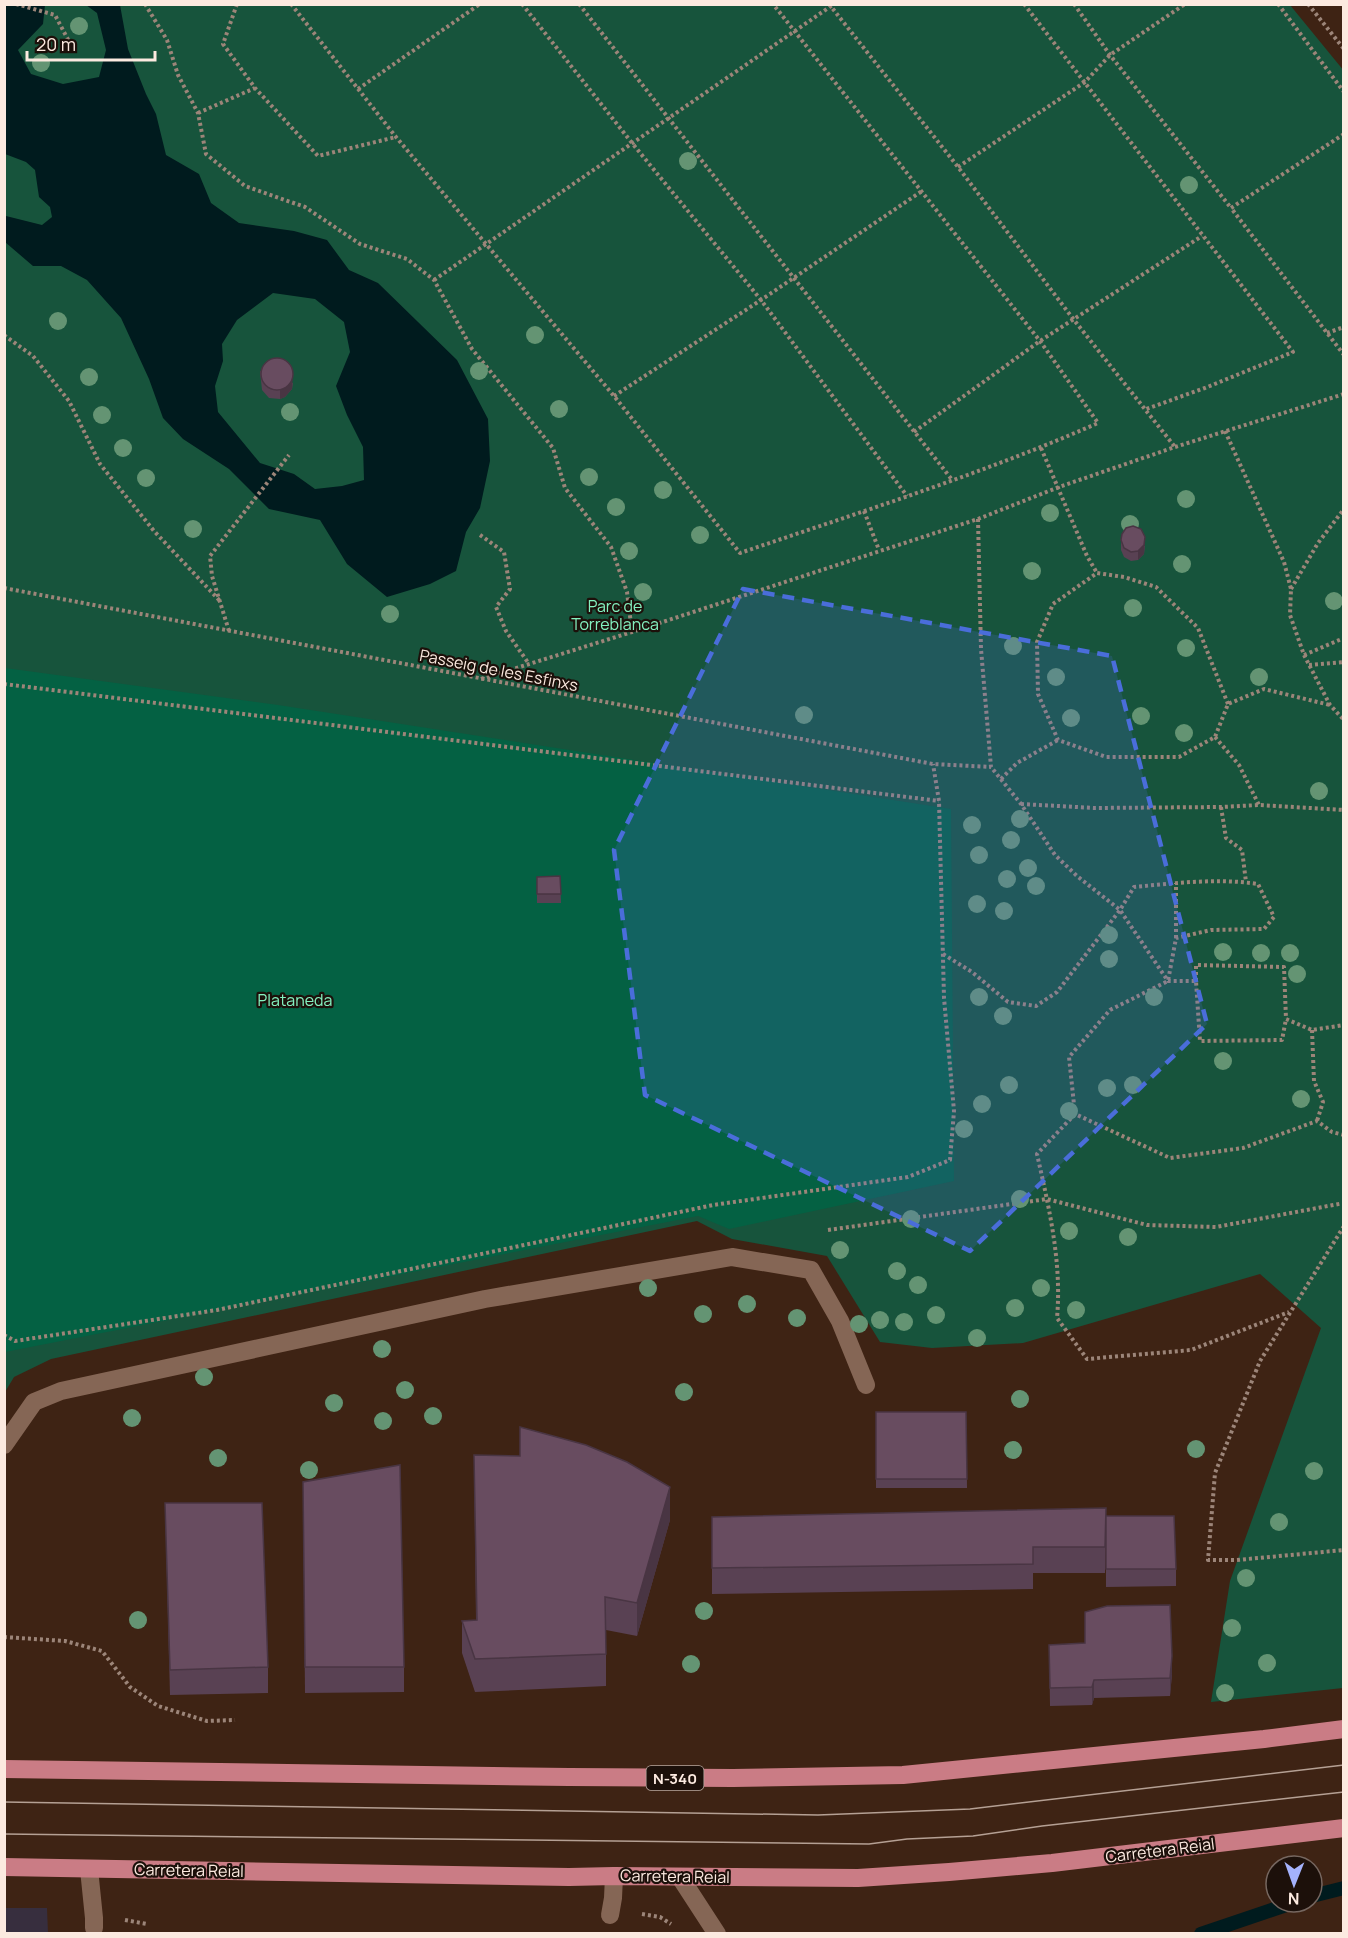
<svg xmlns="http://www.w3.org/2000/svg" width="1348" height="1938" font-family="Manrope,sans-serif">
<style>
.industrial{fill:#372e3e}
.green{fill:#17543c}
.forest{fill:#046143}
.water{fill:#001b1e;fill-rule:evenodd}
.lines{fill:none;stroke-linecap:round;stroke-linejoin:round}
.stream{stroke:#001b1e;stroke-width:14}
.path{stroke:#9c8579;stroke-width:4;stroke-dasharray:3 3;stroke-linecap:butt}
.lane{stroke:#856655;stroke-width:18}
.street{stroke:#856655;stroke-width:18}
.primary{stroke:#ca7c85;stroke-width:18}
.tram{stroke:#b5a094;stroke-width:1.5}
.tree{fill:#649473}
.wall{fill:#594153}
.shaded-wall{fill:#493543}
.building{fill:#684c60;stroke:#493543;stroke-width:1.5}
.marked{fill:#4a6dda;fill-opacity:0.2;stroke:#4a6dda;stroke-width:4.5;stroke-dasharray:12 8;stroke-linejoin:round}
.labels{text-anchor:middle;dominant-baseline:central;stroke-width:4.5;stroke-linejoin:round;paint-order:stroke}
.shield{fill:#1c100a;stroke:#b9a9a0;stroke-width:1.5}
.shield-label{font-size:15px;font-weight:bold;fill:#fceae0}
.park-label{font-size:16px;fill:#84f1c0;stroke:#1c100a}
.street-label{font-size:16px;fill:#fceae0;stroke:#1c100a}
</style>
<rect width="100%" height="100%" fill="#3e2314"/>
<polygon class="industrial" points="5,1908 47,1908 48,1933 5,1933"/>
<polygon class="green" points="5,5 1290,5 1344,71 1343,1688 1211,1702 1230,1581 1321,1328 1260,1274 1023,1343 932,1348 880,1342 827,1256 732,1239 697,1221 51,1359 14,1377 5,1392"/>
<polygon class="forest" points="5,668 278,705 951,809 954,1181 729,1229 698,1216 5,1352"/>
<path class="water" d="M5,4L45,5L43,24L18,50L31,74L63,84L99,77L106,50L97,13L86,5H120L128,49L146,94L156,114L166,155L199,174L211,203L239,223L294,231L327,240L349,270L378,283L457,360L488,419L490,461L480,508L466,532L456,571L430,584L387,597L347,564L320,520L269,509L229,469L183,439L163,418L149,379L121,318L87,280L61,266H33L5,242V214L6,216L42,225L52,217L50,207L39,197L35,170L26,162L5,154ZM273,293L315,299L344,322L350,352L336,386L347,415L363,447L364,480L342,486L315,489L294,474L260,463L218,412L215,386L223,361L222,344L237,320Z"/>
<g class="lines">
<g class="stream">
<polyline points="1312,1896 1344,1888"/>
<polyline points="1201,1934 1295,1902"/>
</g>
<g class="path">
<polyline points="16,4 55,15 73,49"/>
<polyline points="145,4 167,40 178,75 198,113 206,154 245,186 305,207 360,244 407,259 434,280 472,349 553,448 565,488 611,547 627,592 632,632"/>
<polyline points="237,4 223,44 255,88 318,156 396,137"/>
<path d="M291,4L396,137L614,396L740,553C860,512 982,474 1098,423L1040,341L773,4"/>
<polyline points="522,4 632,143 761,300 907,496"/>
<polyline points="579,4 953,481"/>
<polyline points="829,4 958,167 1074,320 1175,447"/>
<polyline points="1024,4 1293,352 1205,388 1146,409"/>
<polyline points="1074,4 1110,55 1231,208"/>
<polyline points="1278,4 1344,92"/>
<polyline points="1308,4 1344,49"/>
<polyline points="358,89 480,4"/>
<polyline points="198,113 255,88"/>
<polyline points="1344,134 1231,208 1344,355"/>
<polyline points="958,167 1085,82 1110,55 1185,4"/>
<polyline points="434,280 834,4"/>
<polyline points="1327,333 1344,327"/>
<polyline points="4,335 33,356 69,401 100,464 154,531 220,601"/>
<polyline points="614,396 761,300 922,191"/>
<polyline points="1225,431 1284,562 1291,589 1290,615 1304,655 1330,705 1344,720"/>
<polyline points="914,432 1040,341 1202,236"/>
<polyline points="1041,448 1087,556 1097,573"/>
<polyline points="864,511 879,550"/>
<polyline points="978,519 981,649 991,767 1021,804 1055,855 1077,876 1120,910 1168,981 1196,981 1200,1041 1282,1040 1286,1019 1312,1030 1344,1025"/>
<polyline points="480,535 504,552 510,589 496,607 506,631 529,664"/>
<polyline points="4,588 933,764 991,767"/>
<polyline points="1291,589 1318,543 1344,509"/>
<polyline points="229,631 212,576 210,556 289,455"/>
<polyline points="1304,655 1344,638"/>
<polyline points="1309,665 1344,662"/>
<polyline points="481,679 632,632 978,519 1059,487 1175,447 1344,394"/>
<polyline points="4,684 939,801"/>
<polyline points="1228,704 1198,628 1156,587 1124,577 1097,573 1053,604 1037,642 1038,694 1058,740 1106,757 1179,757 1215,737 1228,704 1264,689 1330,705"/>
<polyline points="1215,737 1239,765 1259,805"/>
<polyline points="1001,779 1017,763 1058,740"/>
<polyline points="1021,804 1095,808 1221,807 1259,805 1344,810"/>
<polyline points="1221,807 1226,838 1242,850 1246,882"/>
<polyline points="1176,938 1176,883"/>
<path d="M943,954L972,972L1008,1002L1036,1006L1057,992L1120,910L1134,887C1175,883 1218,878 1258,884L1274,917L1264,929L1211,930L1176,938L1168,981L1110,1010L1069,1057L1075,1114L1170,1158L1243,1148L1317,1121L1332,1132L1344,1135"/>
<polyline points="1196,981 1196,965 1284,967 1286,1019"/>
<polyline points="1312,1030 1314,1081 1323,1102 1317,1121"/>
<path d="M1075,1114L1037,1154C1049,1208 1062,1262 1057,1318L1087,1359L1191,1350L1289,1312"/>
<polyline points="1344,1226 1260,1361 1215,1473 1208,1560 1237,1560 1344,1550"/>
<polyline points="828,1230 1047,1199 1147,1225 1216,1227 1344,1203"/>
<polyline points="4,1335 15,1341 217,1310 713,1205 908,1177 950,1160 954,1111 944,998 939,801 933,764"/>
<polyline points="4,1637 65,1641 102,1651 130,1687 158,1706 207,1721 235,1720"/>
<polyline points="642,1914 660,1917 671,1924"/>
<polyline points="125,1920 147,1924"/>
</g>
<g class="lane">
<polyline points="4,1445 34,1402 61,1391 485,1299 732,1257 811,1270 840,1321 866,1385"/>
<polyline points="89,1869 94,1918 94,1928"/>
<polyline points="610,1915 613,1898 614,1876"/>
</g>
<polyline class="street" points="680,1877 717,1934"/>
<g class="primary">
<polyline points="4,1769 569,1777 733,1778 903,1775 1264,1739 1344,1729"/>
<polyline points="4,1867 569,1877 614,1876 858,1878 949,1872 1052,1863 1344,1828"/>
</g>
<g class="tram">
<polyline points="4,1802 818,1815 970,1809 1344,1765"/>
<polyline points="4,1834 869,1844 907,1839 973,1836 1042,1826 1344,1792"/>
</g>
</g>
<g class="tree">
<circle cx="79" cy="26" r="9"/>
<circle cx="41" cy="63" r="9"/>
<circle cx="688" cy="161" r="9"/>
<circle cx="1189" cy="185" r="9"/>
<circle cx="58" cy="321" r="9"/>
<circle cx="535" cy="335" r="9"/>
<circle cx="479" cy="371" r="9"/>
<circle cx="89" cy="377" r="9"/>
<circle cx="559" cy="409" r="9"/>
<circle cx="290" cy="412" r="9"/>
<circle cx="102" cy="415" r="9"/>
<circle cx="123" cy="448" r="9"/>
<circle cx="589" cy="477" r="9"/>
<circle cx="146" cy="478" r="9"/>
<circle cx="663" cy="490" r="9"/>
<circle cx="1186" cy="499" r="9"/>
<circle cx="616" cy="507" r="9"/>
<circle cx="1050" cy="513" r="9"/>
<circle cx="1130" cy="524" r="9"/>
<circle cx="193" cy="529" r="9"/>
<circle cx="700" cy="535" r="9"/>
<circle cx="629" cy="551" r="9"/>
<circle cx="1182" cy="564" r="9"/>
<circle cx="1032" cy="571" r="9"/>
<circle cx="643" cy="592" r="9"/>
<circle cx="1334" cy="601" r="9"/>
<circle cx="1133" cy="608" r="9"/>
<circle cx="390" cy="614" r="9"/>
<circle cx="1013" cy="646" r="9"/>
<circle cx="1186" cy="648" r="9"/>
<circle cx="1056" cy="677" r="9"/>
<circle cx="1259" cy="677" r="9"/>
<circle cx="804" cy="715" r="9"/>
<circle cx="1141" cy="716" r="9"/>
<circle cx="1071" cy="718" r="9"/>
<circle cx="1184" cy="733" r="9"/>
<circle cx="1319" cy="791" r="9"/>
<circle cx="1020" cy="819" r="9"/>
<circle cx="972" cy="825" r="9"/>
<circle cx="1011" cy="840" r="9"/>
<circle cx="979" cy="855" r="9"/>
<circle cx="1028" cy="868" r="9"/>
<circle cx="1007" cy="879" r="9"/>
<circle cx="1036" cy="886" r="9"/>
<circle cx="977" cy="904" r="9"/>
<circle cx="1004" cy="911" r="9"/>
<circle cx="1109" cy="935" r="9"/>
<circle cx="1223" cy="952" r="9"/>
<circle cx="1261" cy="953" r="9"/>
<circle cx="1290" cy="953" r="9"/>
<circle cx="1109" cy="959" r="9"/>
<circle cx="1297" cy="974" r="9"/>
<circle cx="979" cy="997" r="9"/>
<circle cx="1154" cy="997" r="9"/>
<circle cx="1003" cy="1016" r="9"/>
<circle cx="1223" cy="1061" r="9"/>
<circle cx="1009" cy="1085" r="9"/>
<circle cx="1133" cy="1085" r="9"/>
<circle cx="1107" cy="1088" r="9"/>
<circle cx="1301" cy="1099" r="9"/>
<circle cx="982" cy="1104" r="9"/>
<circle cx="1069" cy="1111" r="9"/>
<circle cx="964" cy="1129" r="9"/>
<circle cx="1020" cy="1199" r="9"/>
<circle cx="911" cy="1219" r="9"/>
<circle cx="1069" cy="1231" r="9"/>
<circle cx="1128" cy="1237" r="9"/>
<circle cx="840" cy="1250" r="9"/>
<circle cx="897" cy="1271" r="9"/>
<circle cx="918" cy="1285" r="9"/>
<circle cx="648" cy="1288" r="9"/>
<circle cx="1041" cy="1288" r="9"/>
<circle cx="747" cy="1304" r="9"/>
<circle cx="1015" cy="1308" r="9"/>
<circle cx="1076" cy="1310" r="9"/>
<circle cx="703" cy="1314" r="9"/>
<circle cx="936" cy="1315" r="9"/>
<circle cx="797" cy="1318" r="9"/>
<circle cx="880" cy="1320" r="9"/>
<circle cx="904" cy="1322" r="9"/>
<circle cx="859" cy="1324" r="9"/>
<circle cx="977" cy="1338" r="9"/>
<circle cx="382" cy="1349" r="9"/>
<circle cx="204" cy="1377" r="9"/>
<circle cx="405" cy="1390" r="9"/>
<circle cx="684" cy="1392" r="9"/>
<circle cx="1020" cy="1399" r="9"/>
<circle cx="334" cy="1403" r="9"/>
<circle cx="433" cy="1416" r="9"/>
<circle cx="132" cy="1418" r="9"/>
<circle cx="383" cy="1421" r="9"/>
<circle cx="1196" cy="1449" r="9"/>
<circle cx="1013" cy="1450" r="9"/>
<circle cx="218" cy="1458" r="9"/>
<circle cx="309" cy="1470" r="9"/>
<circle cx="1314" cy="1471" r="9"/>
<circle cx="1279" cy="1522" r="9"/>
<circle cx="1246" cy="1578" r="9"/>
<circle cx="704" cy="1611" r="9"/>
<circle cx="138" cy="1620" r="9"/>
<circle cx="1232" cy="1628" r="9"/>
<circle cx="1267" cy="1663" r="9"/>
<circle cx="691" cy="1664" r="9"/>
<circle cx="1225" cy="1693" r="9"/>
</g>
<g class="wall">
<polygon points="260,371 293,383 292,389 285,397 280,399 269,398 262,390"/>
<polygon points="1121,540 1145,546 1144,554 1138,560 1131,561 1124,557 1121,550"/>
<polygon points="560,876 561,903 537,903 537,877"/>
<polygon points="876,1412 966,1412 967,1488 876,1488"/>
<polygon points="474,1455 670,1520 637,1636 606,1630 606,1686 475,1692 462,1653 462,1621 476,1620"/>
<polygon points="303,1482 404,1667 404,1692 305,1693"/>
<polygon points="165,1503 268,1667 268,1693 170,1695"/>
<polygon points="1106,1516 1176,1569 1176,1586 1106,1587 1106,1534 1105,1573 1033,1573 1033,1589 712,1594 712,1517"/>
<polygon points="1049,1645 1172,1674 1170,1696 1094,1698 1092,1705 1050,1706"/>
</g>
<g class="shaded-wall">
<polygon points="293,374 292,389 285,397 280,399 280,390"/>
<polygon points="1145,537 1144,554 1138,560 1138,551"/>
<polygon points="670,1487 670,1520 637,1636 637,1603"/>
<polygon points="1172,1656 1172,1674 1170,1696 1170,1678"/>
<polygon points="1094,1680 1094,1698 1092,1705 1092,1687"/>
</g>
<g class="building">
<circle cx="277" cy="374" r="16"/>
<polygon points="1133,526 1141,529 1145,537 1144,545 1138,551 1131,552 1124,548 1121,540 1122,534 1126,528"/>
<polygon points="560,876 561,894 537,894 537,877"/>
<polygon points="876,1412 966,1412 967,1479 876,1479"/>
<polygon points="520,1427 586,1445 627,1462 670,1487 637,1603 605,1597 606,1654 475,1659 462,1621 477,1620 474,1455 520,1456"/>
<polygon points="400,1465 404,1667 305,1667 303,1482"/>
<polygon points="165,1503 262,1503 268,1667 170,1670"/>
<polygon points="1106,1508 1105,1547 1033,1547 1033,1564 712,1568 712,1517"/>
<polygon points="1106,1516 1174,1516 1176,1569 1106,1569"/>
<polygon points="1170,1605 1172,1656 1170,1678 1094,1680 1092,1687 1050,1688 1049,1645 1085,1643 1085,1612 1107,1606"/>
</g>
<path class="marked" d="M743,589L1112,656L1207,1024L970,1251L645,1095L614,850Z"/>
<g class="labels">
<rect class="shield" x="646.5" y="1766" width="57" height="24" rx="4.5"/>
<g class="shield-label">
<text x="675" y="1778">N-340</text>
</g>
<g class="park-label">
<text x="615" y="606">Parc de<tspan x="615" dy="18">Torreblanca</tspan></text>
<text x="295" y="1000">Plataneda</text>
</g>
<g class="street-label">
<text transform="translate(499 670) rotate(11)">Passeig de les Esfinxs</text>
<text transform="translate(1160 1850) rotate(-7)">Carretera Reial</text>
<text transform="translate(189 1870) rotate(1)">Carretera Reial</text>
<text transform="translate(675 1876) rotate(1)">Carretera Reial</text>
</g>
</g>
<rect width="1348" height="1938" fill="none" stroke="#fceae0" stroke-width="12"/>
<g transform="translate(1294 1884) rotate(181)"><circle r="28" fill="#1c100a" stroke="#766760" stroke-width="1.5"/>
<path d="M0-4.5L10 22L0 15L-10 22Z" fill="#a4b2fc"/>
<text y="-9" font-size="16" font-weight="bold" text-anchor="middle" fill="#fceae0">N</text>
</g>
<path d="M27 51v9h128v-9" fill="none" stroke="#fceae0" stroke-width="3"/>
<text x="36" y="51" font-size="18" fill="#fceae0" stroke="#1c100a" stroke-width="4.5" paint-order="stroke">20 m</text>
</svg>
